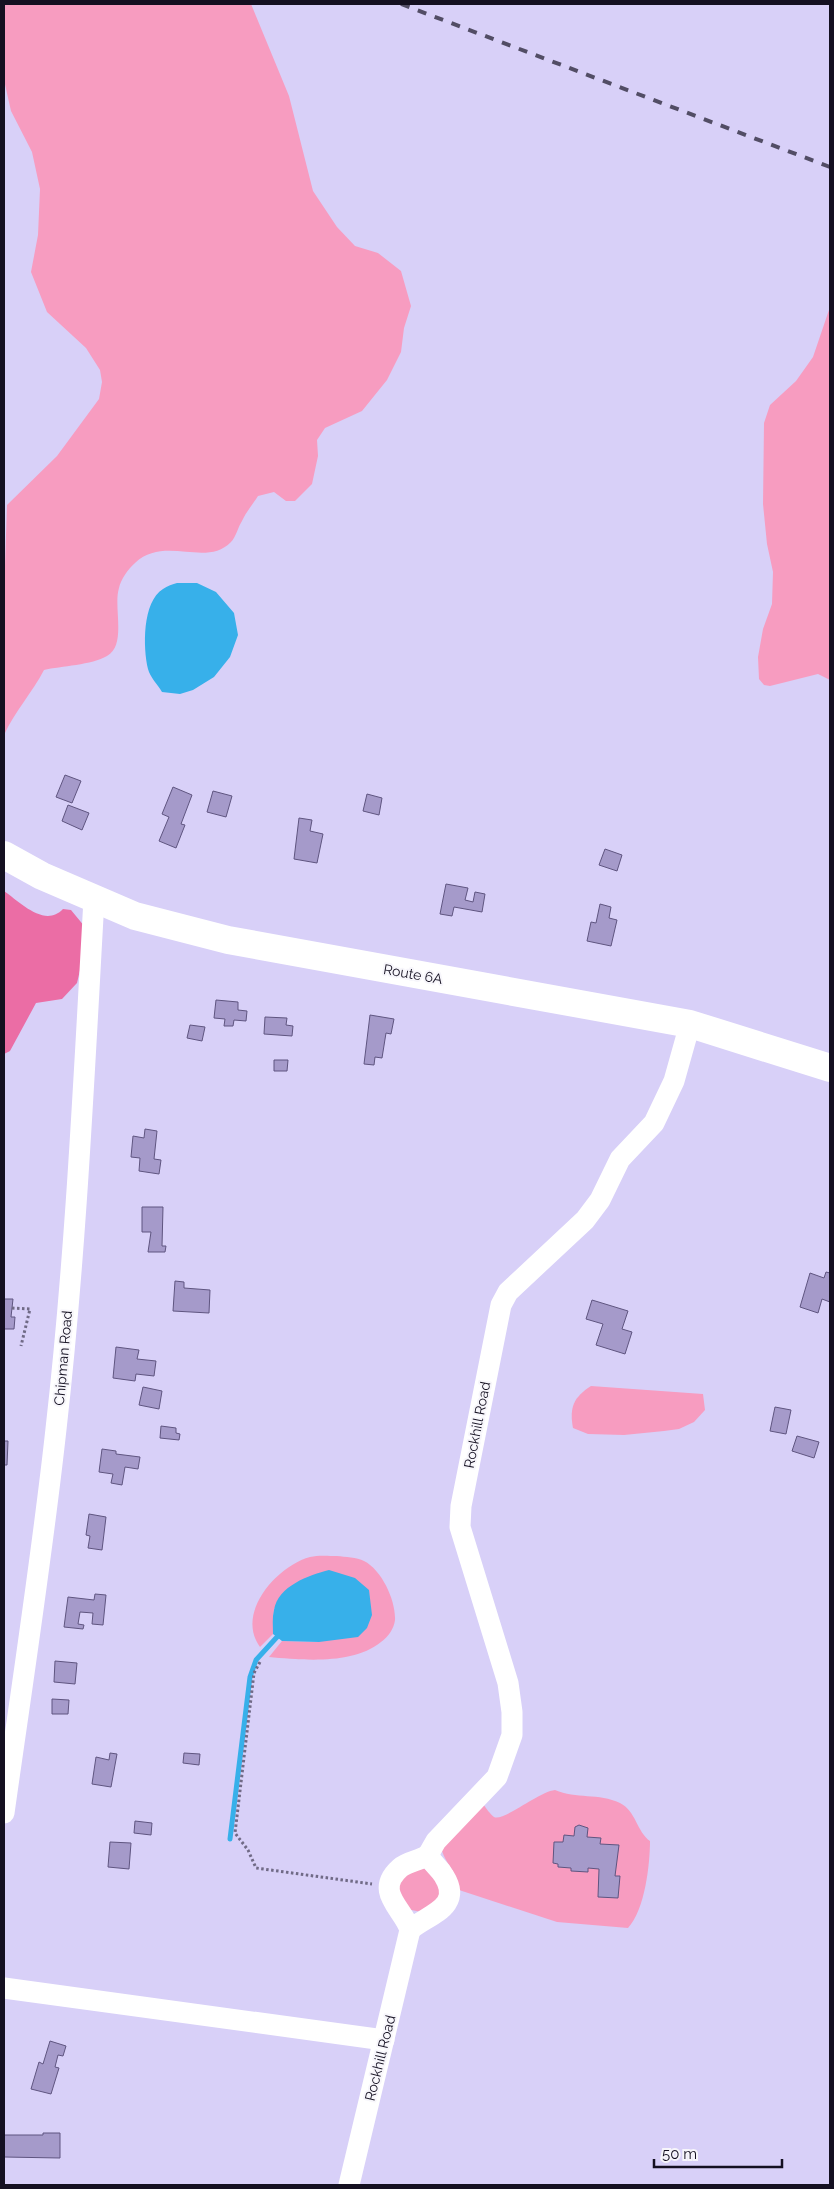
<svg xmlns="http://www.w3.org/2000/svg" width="834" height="2189" font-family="Raleway,sans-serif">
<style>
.green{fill:#f79cc0}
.forest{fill:#eb6da5}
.water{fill:#37b0ea}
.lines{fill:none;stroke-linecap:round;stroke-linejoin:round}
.stream{stroke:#37b0ea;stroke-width:5}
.building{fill:#a59aca;stroke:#5f5580}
.path{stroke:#706a86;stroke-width:3;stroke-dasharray:2.5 2.5;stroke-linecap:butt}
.minor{stroke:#fff;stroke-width:21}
.major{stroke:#fff;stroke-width:28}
.rail{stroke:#524d65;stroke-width:4;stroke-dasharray:9 9;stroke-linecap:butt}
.labels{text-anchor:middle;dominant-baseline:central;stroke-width:4;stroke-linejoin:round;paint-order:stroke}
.street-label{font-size:14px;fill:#141021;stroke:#f7f6fb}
</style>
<rect width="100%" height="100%" fill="#d8d0f8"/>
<g class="green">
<path d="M4,4H251L289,96L313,191L337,227L355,246L378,253L401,271L411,306L404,328L401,352L387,380L362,411L325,428L317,440L318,456L312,484L295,501H286L274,492L258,496C253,504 246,512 242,521C238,527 236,537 231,542C206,568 165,535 135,563C128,569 121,579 119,588C113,607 127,645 107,656C92,665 61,666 44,670C32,693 15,711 4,735V596L7,505L57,456L99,399L102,382L100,370L86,348L47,312L31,272L38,235L40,189L32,152L11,111L4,80Z"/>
<polygon points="830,307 830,680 818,674 770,686 764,685 759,679 758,657 763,629 772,604 773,572 767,544 763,504 764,423 770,405 796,381 813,357"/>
<path d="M591,1386L703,1394L705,1410L694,1422L679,1429L664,1431L624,1435L588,1434L573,1428C569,1407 574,1397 591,1386Z"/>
<path d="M337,1556C345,1557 357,1557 364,1561C382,1570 396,1601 395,1620C394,1629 388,1637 381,1642C353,1665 302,1660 269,1657L282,1641L319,1642L274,1608L273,1634L260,1647C235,1613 277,1566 310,1557C318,1555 329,1556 337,1556Z"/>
<path d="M555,1790C576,1799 599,1793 620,1803C636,1811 637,1832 650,1841C650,1864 645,1910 628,1928L557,1922L459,1890C459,1874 444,1863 441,1847L483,1804C486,1808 490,1814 494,1817C503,1822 538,1792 555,1790Z"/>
<polygon points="418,1868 425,1869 440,1885 439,1900 421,1912 407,1909 397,1884 400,1877"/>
</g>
<path class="forest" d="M4,891C21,903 45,928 63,909L71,910L85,927L86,945L77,983L62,999L36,1003L10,1051L4,1054Z"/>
<g class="water">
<path d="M177,583H197L216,592L234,613L238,635L230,657L214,677L193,690L180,694L162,692C158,685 150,677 148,669C143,648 142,602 163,589C167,586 173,584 177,583Z"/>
<path d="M329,1570L355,1578L369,1590L372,1615L367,1628L358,1637L319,1642L282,1641L273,1634C273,1626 272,1618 274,1610C278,1586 309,1575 329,1570Z"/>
</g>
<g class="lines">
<polyline class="stream" points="230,1839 250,1677 256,1660 277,1637"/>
</g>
<g class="building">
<polygon points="65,775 81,781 72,803 56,797"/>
<polygon points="173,787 192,795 181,824 185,825 176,848 159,841 169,817 162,814"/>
<polygon points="213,791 232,796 226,817 207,812"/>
<polygon points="367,794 382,798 379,815 363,811"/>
<polygon points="68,805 89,813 82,830 62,821"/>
<polygon points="299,818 312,820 310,831 323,834 317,863 294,859"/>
<polygon points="605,849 622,855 617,871 599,865"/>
<polygon points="446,884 468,888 465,900 473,902 475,892 485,894 482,912 454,907 452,916 440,914"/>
<polygon points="600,904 611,907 609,918 617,920 611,946 587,941 591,922 596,923"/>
<polygon points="216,1000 238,1002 238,1010 247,1011 246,1021 234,1020 233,1026 224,1026 225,1019 214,1018"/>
<polygon points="370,1015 394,1019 391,1034 386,1033 382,1058 375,1057 374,1065 364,1064"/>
<polygon points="265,1017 287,1018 286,1025 293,1026 292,1036 264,1034"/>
<polygon points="190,1025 205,1027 202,1041 187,1038"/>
<polygon points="274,1060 288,1060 287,1071 274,1071"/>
<polygon points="145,1129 157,1131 154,1159 161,1160 159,1174 139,1171 140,1158 131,1157 133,1136 144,1138"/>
<polygon points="142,1207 163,1207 162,1246 166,1246 165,1252 148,1252 151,1232 142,1232"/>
<polygon points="826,1272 830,1273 830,1302 822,1299 818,1313 800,1307 810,1273 824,1278"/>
<polygon points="175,1281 184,1282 184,1288 210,1290 209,1313 173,1311"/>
<polygon points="4,1299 13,1299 11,1317 15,1317 14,1329 4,1329"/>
<polygon points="592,1300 628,1311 622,1329 632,1332 625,1354 596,1345 603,1324 586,1319"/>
<polygon points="116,1347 139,1350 137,1359 156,1361 154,1376 136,1374 135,1381 113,1378"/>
<polygon points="143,1387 162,1391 159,1409 139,1405"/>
<polygon points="775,1407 791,1410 786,1434 770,1431"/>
<polygon points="161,1426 176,1428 176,1433 180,1434 179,1440 160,1438"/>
<polygon points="797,1436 819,1442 814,1458 792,1451"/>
<polygon points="4,1441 8,1441 7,1465 4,1465"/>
<polygon points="102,1449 116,1451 116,1454 140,1457 138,1469 125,1467 122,1485 111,1483 113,1474 99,1472"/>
<polygon points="89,1514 106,1517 102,1550 88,1548 90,1536 86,1535"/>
<polygon points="95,1594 106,1595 103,1625 92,1624 93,1613 80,1612 78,1624 84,1625 83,1629 64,1627 68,1597 94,1600"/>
<polygon points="55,1661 77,1663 75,1684 54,1682"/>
<polygon points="52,1699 69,1700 68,1714 52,1714"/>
<polygon points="110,1753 117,1754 111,1787 92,1784 96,1757 109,1760"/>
<polygon points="184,1753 200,1754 199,1765 183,1763"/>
<polygon points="135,1821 152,1823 151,1835 134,1833"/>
<polygon points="579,1825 588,1828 587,1837 601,1838 600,1844 619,1845 615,1876 620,1876 618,1898 598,1897 599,1869 588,1868 588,1872 571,1871 571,1868 558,1867 558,1864 553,1863 554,1842 563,1842 564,1835 574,1836 575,1827"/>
<polygon points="110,1842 131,1843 129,1869 108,1867"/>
<polygon points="50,2041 66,2046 63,2056 58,2055 55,2067 59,2068 51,2094 31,2089 39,2062 43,2064"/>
<polygon points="43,2133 60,2133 60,2158 4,2157 4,2135 43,2135"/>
</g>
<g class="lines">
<g class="path">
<polyline points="12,1308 30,1309 21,1346"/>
<polyline points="260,1662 254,1673 235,1833 248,1850 256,1868 372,1884"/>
</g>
<g class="minor">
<path d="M4,1813C22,1685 42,1557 56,1429C76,1253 84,1076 94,899"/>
<polyline points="428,1855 436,1841 497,1777 512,1735 512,1712 508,1683 460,1527 461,1506 501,1305 508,1292 585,1220 600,1200 620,1159 654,1123 674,1081 690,1024"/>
<path d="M428,1855C433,1865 439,1867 444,1876C464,1908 426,1915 410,1930C404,1909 373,1892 400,1868C408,1861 419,1861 428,1855Z"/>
<polyline points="4,1988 384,2040"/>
<polyline points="349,2185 410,1930"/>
</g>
<polyline class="major" points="4,855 42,876 135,916 228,940 690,1024 830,1068"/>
<polyline class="rail" points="401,4 830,167"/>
</g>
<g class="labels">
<g class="street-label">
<text transform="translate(413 974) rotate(10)">Route 6A</text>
<text transform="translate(63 1358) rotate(-85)">Chipman Road</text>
<text transform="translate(477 1425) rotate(-79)">Rockhill Road</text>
<text transform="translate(380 2058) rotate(-76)">Rockhill Road</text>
</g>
</g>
<rect width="834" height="2189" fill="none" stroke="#141021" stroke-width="10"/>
<path d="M654 2159v8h128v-8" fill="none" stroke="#141021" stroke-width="2.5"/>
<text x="662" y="2159" font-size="15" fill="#141021" stroke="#f7f6fb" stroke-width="4" paint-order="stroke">50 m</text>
</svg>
